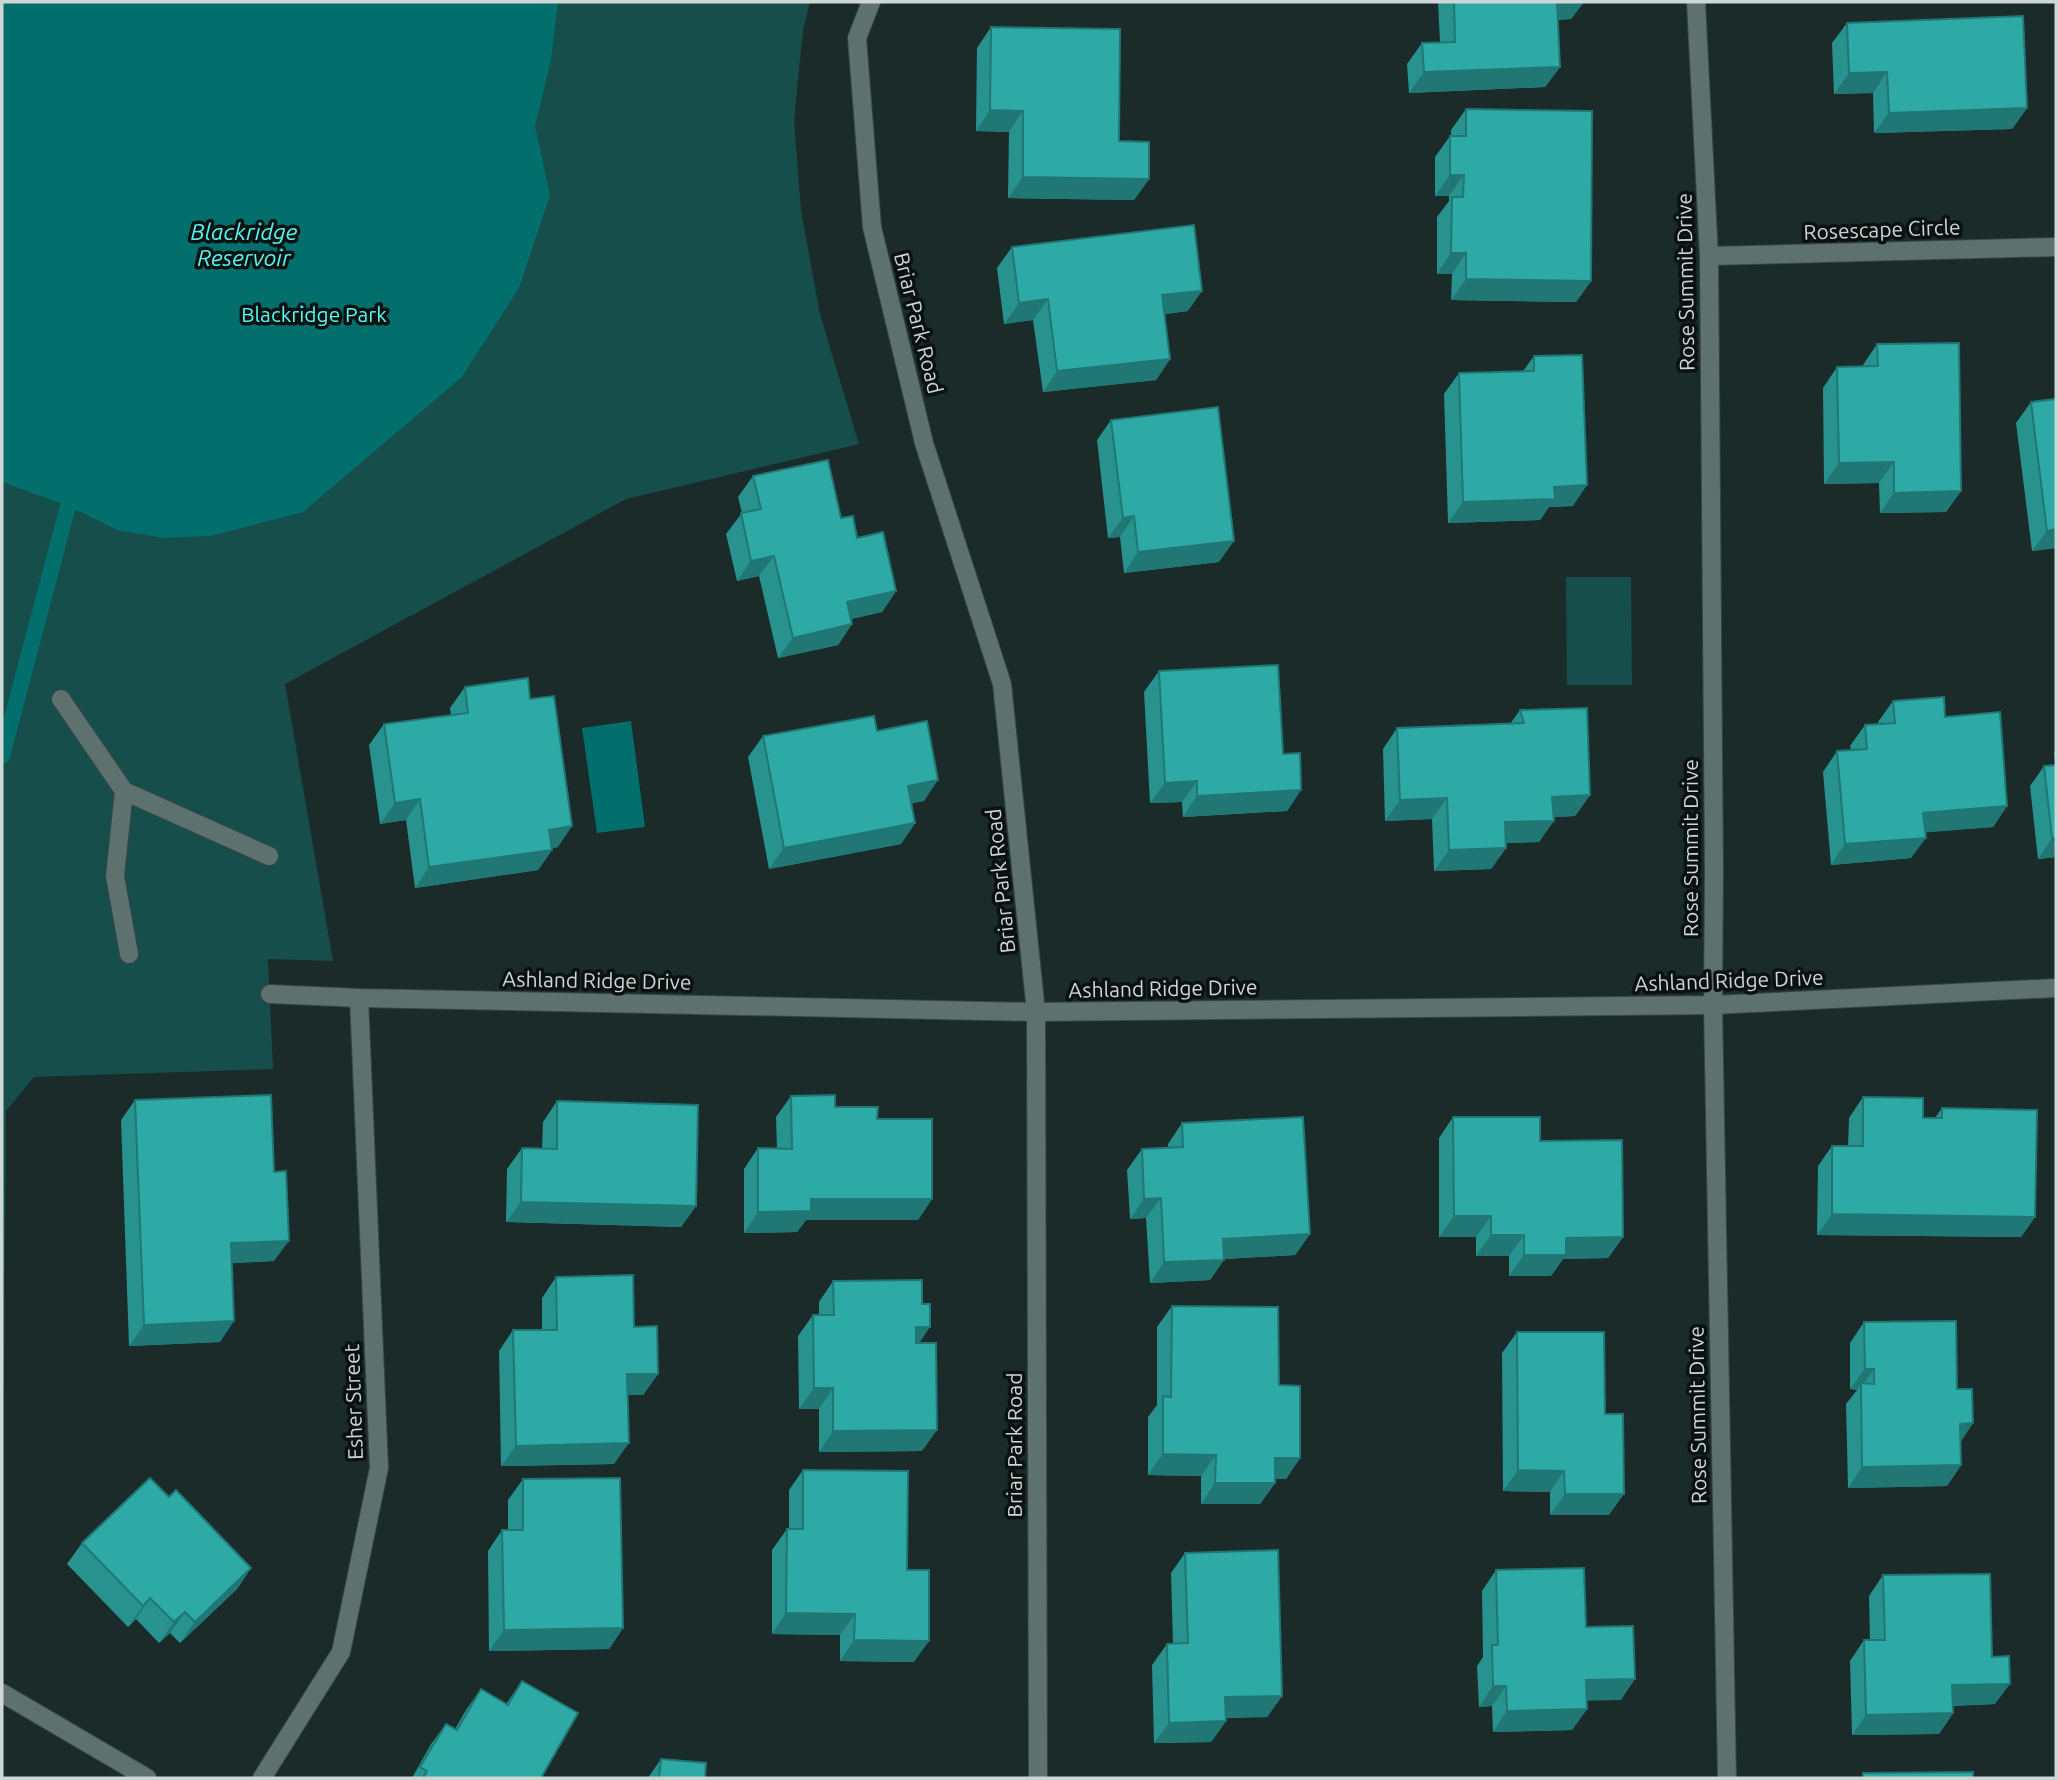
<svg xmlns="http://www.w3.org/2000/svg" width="2058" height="1780" font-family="Ubuntu,sans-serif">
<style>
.green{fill:#164e4c}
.water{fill:#026f6c}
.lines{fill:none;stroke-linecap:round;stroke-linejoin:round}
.stream{stroke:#026f6c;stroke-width:16}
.service-casing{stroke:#384646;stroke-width:20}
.minor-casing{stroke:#384646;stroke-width:20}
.service{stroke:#5d716f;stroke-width:18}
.minor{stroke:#5d716f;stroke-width:18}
.wall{fill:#28928f}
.shaded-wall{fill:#207774}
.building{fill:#2eaaa6;stroke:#207774;stroke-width:2}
.labels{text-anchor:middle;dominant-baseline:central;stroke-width:7;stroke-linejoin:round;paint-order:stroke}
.street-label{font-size:21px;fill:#cdd7d6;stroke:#0a1211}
.park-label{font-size:21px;fill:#56fbf5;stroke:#0a1211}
.water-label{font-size:23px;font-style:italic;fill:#54f9f3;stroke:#0a1211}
</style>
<rect width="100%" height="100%" fill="#1a2b2a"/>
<g class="green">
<polygon points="2,2 810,2 803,30 794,120 801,211 820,314 859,444 626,499 285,684 333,961 268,959 273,1069 34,1077 6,1111 4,1385 2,1394"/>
<polygon points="1566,577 1631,577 1632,685 1567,685"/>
</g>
<g class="water">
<polygon points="2,2 558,2 551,60 535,126 550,195 519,288 462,377 303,512 210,536 163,538 117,530 68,506 2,482"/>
<polygon points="631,721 645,827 597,833 582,728"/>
</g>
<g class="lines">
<polyline class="stream" points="2,756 68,506"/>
<g class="service-casing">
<g id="service">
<polyline points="61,699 124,791"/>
<polyline points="129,954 115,876 124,791 269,856"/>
</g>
</g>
<g class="minor-casing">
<g id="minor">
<polyline points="871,2 857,38 872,227 924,443 1002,684 1036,1012 1038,1778"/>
<polyline points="1696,2 1709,256 1714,871 1713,1005 1727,1778"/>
<polyline points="1709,256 2056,247"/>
<polyline points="270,994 359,998 1036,1012 1713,1005 2056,988"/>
<polyline points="2,1693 147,1778"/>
<polyline points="262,1778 341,1652 379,1468 359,998"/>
</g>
</g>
<use href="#service" class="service"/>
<use href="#minor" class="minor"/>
</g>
<g class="wall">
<polygon points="1438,2 1584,2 1571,19 1557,20 1560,67 1545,87 1409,93 1407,64 1422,43 1440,42"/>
<polygon points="1847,23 2027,108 2012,129 1874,133 1873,93 1834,94 1832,43"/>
<polygon points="991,27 1119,141 1149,179 1134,200 1008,198 1009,132 976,131 977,48"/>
<polygon points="1466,109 1591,281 1576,302 1451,300 1452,274 1437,274 1437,217 1449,201 1449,196 1435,196 1435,157 1450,136 1451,136 1451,130"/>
<polygon points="1012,247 1188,311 1165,314 1170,359 1156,380 1043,392 1033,320 1004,324 997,268"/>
<polygon points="1877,344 1961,491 1946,512 1880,513 1879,483 1824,484 1823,388 1837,367 1863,367 1863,365"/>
<polygon points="1534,356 1573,506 1549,507 1540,520 1448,523 1444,394 1459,373 1523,371"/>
<polygon points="2031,402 2056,548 2032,551 2016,423"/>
<polygon points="1111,420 1219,562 1124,573 1120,537 1108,538 1097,440"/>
<polygon points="753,476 841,518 857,538 896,591 882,612 851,619 852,624 838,645 778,658 759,576 737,581 726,534 742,513 738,497"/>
<polygon points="1159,671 1283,754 1301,790 1287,811 1183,817 1182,802 1150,803 1144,692"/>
<polygon points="465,687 530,699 558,847 552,848 552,850 538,870 415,888 406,820 380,824 369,745 384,724 451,715 450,708"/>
<polygon points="1893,701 1945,717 2007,806 1993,827 1925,832 1911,858 1831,865 1823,772 1837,751 1851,750 1850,746 1865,725 1879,724 1878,722"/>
<polygon points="1520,710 1590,795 1575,816 1553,817 1539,842 1506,843 1506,848 1491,869 1434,871 1432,819 1385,821 1383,749 1397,728 1510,724"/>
<polygon points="877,731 924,801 911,803 915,823 901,844 769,869 748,757 763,736"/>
<polygon points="2056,750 2056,857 2038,859 2030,786 2044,766 2056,765 2054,753"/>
<polygon points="791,1096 877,1119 932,1199 918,1220 806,1220 797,1232 744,1233 744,1169 758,1148 777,1149 776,1117"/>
<polygon points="1863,1097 1923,1118 1935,1118 1942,1108 2035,1217 2021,1237 1817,1235 1818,1166 1832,1146 1848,1146 1849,1118"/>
<polygon points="135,1100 274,1261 232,1263 220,1342 129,1346 121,1120"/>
<polygon points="557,1101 696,1206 681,1227 506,1222 507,1169 522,1148 542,1149 543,1122"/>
<polygon points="1453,1117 1540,1141 1623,1237 1608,1258 1563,1259 1551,1276 1509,1276 1509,1256 1476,1256 1476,1237 1439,1237 1439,1138"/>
<polygon points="1182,1123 1310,1234 1295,1255 1224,1259 1210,1280 1150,1283 1146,1218 1130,1219 1127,1170 1142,1149 1168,1147 1168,1144"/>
<polygon points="556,1277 634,1327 658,1374 643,1395 628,1395 614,1464 501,1466 499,1351 513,1330 542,1330 542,1298"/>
<polygon points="833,1281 919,1343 922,1451 819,1452 819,1409 799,1409 798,1336 813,1315 819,1315 819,1302"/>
<polygon points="1172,1306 1279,1385 1300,1458 1286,1479 1275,1479 1275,1483 1260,1504 1201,1504 1201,1476 1148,1475 1148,1417 1157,1405 1157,1327"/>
<polygon points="1864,1322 1957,1389 1973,1423 1961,1441 1961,1465 1947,1486 1848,1488 1846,1404 1857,1390 1850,1389 1850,1343"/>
<polygon points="1517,1332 1609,1515 1550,1515 1550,1492 1503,1491 1502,1353"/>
<polygon points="803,1470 914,1662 840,1661 840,1635 772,1634 772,1550 787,1529 789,1529 789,1490"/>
<polygon points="523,1479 623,1628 609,1649 489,1651 488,1551 502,1530 508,1530 508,1500"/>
<polygon points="169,1497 251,1568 237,1589 180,1643 170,1633 159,1643 136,1619 128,1627 67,1564 82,1543"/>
<polygon points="1185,1553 1282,1696 1267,1717 1225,1718 1226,1721 1211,1742 1154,1743 1152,1665 1167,1644 1173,1644 1171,1573"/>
<polygon points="1496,1570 1586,1627 1621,1700 1586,1700 1587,1709 1572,1730 1493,1732 1492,1706 1479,1707 1477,1666 1483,1657 1482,1591"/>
<polygon points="1883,1575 1992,1657 1995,1704 1953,1706 1953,1713 1939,1734 1852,1735 1850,1661 1864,1640 1870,1640 1869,1596"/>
<polygon points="522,1681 541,1778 412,1778 431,1744 446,1724 455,1729 466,1710 481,1689 506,1704"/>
<polygon points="661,1759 705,1778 648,1778"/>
</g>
<g class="shaded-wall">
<polygon points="1555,2 1584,2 1571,19 1542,20"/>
<polygon points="1560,67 1545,87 1409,93 1424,72"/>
<polygon points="1887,72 1873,93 1834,94 1849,73"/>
<polygon points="2027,108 2012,129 1874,133 1889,113"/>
<polygon points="990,110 1023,111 1009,132 976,131"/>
<polygon points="1450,175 1464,175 1449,196 1435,196"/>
<polygon points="1023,177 1149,179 1134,200 1008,198"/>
<polygon points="1451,253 1466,253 1452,274 1437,274"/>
<polygon points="1466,279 1591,281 1576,302 1451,300"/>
<polygon points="1202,291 1188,311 1148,316 1162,295"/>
<polygon points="1048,299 1033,320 1004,324 1019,303"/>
<polygon points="1170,359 1156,380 1043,392 1057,371"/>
<polygon points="1894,462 1879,483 1824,484 1839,463"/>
<polygon points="1587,485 1573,506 1549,507 1540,520 1448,523 1463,502 1554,487"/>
<polygon points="1961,491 1946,512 1880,513 1894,493"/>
<polygon points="1134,516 1120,537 1108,538 1123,518"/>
<polygon points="2056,529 2056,548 2032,551 2047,531"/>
<polygon points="1234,541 1219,562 1124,573 1138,552"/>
<polygon points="774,556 759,576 737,581 751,561"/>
<polygon points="896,591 882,612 833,623 847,602"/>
<polygon points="852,624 838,645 778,658 793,638"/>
<polygon points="938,780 924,801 893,807 908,786"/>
<polygon points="1197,781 1182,802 1150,803 1165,783"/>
<polygon points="1301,790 1287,811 1183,817 1197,796"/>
<polygon points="1590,795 1575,816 1537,818 1552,797"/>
<polygon points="1447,798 1432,819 1385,821 1400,800"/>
<polygon points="420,799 406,820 380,824 395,803"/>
<polygon points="2007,806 1993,827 1908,834 1923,813"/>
<polygon points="1554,821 1539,842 1490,843 1505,822"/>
<polygon points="915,823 901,844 769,869 784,848"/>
<polygon points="572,826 558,847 535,851 549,830"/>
<polygon points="2056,837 2056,857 2038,859 2052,838"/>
<polygon points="1926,838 1911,858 1831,865 1845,844"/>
<polygon points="1506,848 1491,869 1434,871 1449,850"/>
<polygon points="552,850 538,870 415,888 429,867"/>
<polygon points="1161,1198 1146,1218 1130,1219 1144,1199"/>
<polygon points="811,1199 932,1199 918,1220 806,1220 797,1232 744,1233 758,1212"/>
<polygon points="521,1202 696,1206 681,1227 506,1222"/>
<polygon points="1832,1214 2035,1217 2021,1237 1817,1235"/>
<polygon points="1454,1216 1491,1216 1476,1237 1439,1237"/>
<polygon points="1310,1234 1295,1255 1208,1260 1223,1239"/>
<polygon points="1491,1235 1524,1235 1509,1256 1476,1256"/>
<polygon points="1623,1237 1608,1258 1563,1259 1551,1276 1509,1276 1524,1255 1566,1238"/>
<polygon points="289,1241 274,1261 217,1264 231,1243"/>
<polygon points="1224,1260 1210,1280 1150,1283 1164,1262"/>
<polygon points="234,1321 220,1342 129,1346 144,1325"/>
<polygon points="916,1327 930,1327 916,1348"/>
<polygon points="1865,1369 1874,1369 1861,1388 1861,1383 1857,1390 1850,1389"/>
<polygon points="627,1374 658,1374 643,1395 613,1395"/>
<polygon points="814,1388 833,1388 819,1409 799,1409"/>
<polygon points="1973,1423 1959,1444 1960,1424"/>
<polygon points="937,1430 922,1451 819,1452 833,1431"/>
<polygon points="629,1443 614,1464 501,1466 516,1446"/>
<polygon points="1163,1454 1216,1455 1201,1476 1148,1475"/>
<polygon points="1275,1458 1300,1458 1286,1479 1260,1479"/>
<polygon points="1961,1465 1947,1486 1848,1488 1862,1467"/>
<polygon points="1518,1470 1564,1471 1550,1492 1503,1491"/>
<polygon points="1215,1483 1275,1483 1260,1504 1201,1504"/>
<polygon points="1565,1494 1624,1494 1609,1515 1550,1515"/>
<polygon points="251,1568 237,1589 180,1643 195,1622"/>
<polygon points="150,1598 136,1619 128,1627 143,1606"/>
<polygon points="185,1612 170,1633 159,1643 174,1622"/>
<polygon points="786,1613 855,1614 840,1635 772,1634"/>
<polygon points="623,1628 609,1649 489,1651 504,1630"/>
<polygon points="854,1640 929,1641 914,1662 840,1661"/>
<polygon points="1635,1679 1621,1700 1571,1701 1586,1680"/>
<polygon points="2010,1684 1995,1704 1938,1706 1952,1685"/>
<polygon points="1493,1686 1506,1686 1492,1706 1479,1707"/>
<polygon points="1282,1696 1267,1717 1210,1718 1225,1697"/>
<polygon points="1587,1709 1572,1730 1493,1732 1507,1711"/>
<polygon points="1953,1713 1939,1734 1852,1735 1866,1715"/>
<polygon points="1226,1721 1211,1742 1154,1743 1169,1723"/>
</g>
<g class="building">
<polygon points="1454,2 1557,2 1560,67 1424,72 1422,43 1455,42"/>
<polygon points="2023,16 2027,108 1889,113 1887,72 1849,73 1847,23"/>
<polygon points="991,27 1120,29 1119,141 1149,142 1149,179 1023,177 1023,111 990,110"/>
<polygon points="1466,109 1592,111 1591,281 1466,279 1466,253 1451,253 1452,197 1463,197 1464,175 1450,175 1450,136 1466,136"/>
<polygon points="1194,225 1202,291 1162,295 1170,359 1057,371 1048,299 1019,303 1012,247"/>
<polygon points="1959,343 1961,491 1894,493 1894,462 1839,463 1837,367 1878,366 1877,344"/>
<polygon points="1582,355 1587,485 1554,487 1555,499 1463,502 1459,373 1534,371 1534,356"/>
<polygon points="2056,399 2056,529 2047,531 2031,402"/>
<polygon points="1218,407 1234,541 1138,552 1134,516 1123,518 1111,420"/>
<polygon points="828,460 841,518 853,516 857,538 883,532 896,591 847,602 852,624 793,638 774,556 751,561 741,513 761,509 753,476"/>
<polygon points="1278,665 1283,754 1300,753 1301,790 1197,796 1197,781 1165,783 1159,671"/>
<polygon points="528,678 530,699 554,696 572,826 549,830 552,850 429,867 420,799 395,803 384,724 468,713 465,687"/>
<polygon points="1944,697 1945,717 2000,712 2007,806 1923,813 1926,838 1845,844 1837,751 1867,749 1865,725 1895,723 1893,701"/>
<polygon points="1587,708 1590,795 1552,797 1554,821 1505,822 1506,848 1449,850 1447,798 1400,800 1397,728 1524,723 1520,710"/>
<polygon points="874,716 877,731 927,721 938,780 908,786 915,823 784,848 763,736"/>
<polygon points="2056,765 2056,837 2052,838 2044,766"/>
<polygon points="271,1095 274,1172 286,1171 289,1241 231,1243 234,1321 144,1325 135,1100"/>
<polygon points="835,1095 835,1107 878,1107 877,1119 932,1119 932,1199 811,1199 811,1211 758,1212 758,1148 792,1149 791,1096"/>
<polygon points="1863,1097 1923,1098 1923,1118 1942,1118 1942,1108 2037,1110 2035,1217 1832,1214 1832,1146 1863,1146"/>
<polygon points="557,1101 698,1105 696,1206 521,1202 522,1148 557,1149"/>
<polygon points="1303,1117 1310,1234 1223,1239 1224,1260 1164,1262 1161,1198 1144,1199 1142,1149 1183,1147 1182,1123"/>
<polygon points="1453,1117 1540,1117 1540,1141 1622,1140 1623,1237 1566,1238 1566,1255 1524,1255 1524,1235 1491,1235 1491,1216 1454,1216"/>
<polygon points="633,1275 634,1327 657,1326 658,1374 627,1374 629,1443 516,1446 513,1330 557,1330 556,1277"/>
<polygon points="922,1280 922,1304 930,1304 930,1327 916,1327 916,1343 936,1343 937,1430 833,1431 833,1388 814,1388 813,1315 834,1315 833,1281"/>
<polygon points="1172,1306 1278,1307 1279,1385 1300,1386 1300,1458 1275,1458 1275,1483 1215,1483 1216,1455 1163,1454 1163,1396 1171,1397"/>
<polygon points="1956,1321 1957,1389 1972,1389 1973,1423 1960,1424 1961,1465 1862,1467 1861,1383 1874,1384 1874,1369 1865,1369 1864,1322"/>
<polygon points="1517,1332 1604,1332 1605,1414 1623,1414 1624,1494 1565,1494 1564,1471 1518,1470"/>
<polygon points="803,1470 908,1471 907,1570 929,1570 929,1641 854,1640 855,1614 786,1613 787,1529 803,1529"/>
<polygon points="150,1478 169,1497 176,1490 251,1568 195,1622 185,1612 174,1622 150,1598 143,1606 82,1543"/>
<polygon points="620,1478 623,1628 504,1630 502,1530 523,1530 523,1479"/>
<polygon points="1278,1550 1282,1696 1225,1697 1226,1721 1169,1723 1167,1644 1188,1643 1185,1553"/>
<polygon points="1584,1568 1586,1627 1633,1626 1635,1679 1586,1680 1587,1709 1507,1711 1506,1686 1493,1686 1492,1645 1498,1645 1496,1570"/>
<polygon points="1990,1574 1992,1657 2009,1656 2010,1684 1952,1685 1953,1713 1866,1715 1864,1640 1885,1640 1883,1575"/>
<polygon points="522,1681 578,1713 541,1778 423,1778 427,1771 420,1767 446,1724 457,1730 481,1689 508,1705"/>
<polygon points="661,1759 706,1763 705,1778 659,1778"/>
<polygon points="1973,1772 1973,1778 1863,1778 1863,1773"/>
</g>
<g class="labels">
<g class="street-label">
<text transform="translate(1882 229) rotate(-2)">Rosescape Circle</text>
<text transform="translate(1685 282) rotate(-91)">Rose Summit Drive</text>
<text transform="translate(919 323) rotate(76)">Briar Park Road</text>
<text transform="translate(1690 848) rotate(-90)">Rose Summit Drive</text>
<text transform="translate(1000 881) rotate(-96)">Briar Park Road</text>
<text transform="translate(597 980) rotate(1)">Ashland Ridge Drive</text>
<text transform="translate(1729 980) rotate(-2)">Ashland Ridge Drive</text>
<text transform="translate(1163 988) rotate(-1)">Ashland Ridge Drive</text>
<text transform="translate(353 1402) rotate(-92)">Esher Street</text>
<text transform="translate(1697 1415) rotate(-91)">Rose Summit Drive</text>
<text transform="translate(1014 1445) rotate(-90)">Briar Park Road</text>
</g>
<g class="park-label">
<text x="314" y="314">Blackridge Park</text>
</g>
<g class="water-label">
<text x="244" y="231">Blackridge<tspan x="244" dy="26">Reservoir</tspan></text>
</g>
</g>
<rect width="2058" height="1780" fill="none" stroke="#cdd7d6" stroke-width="7"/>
</svg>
